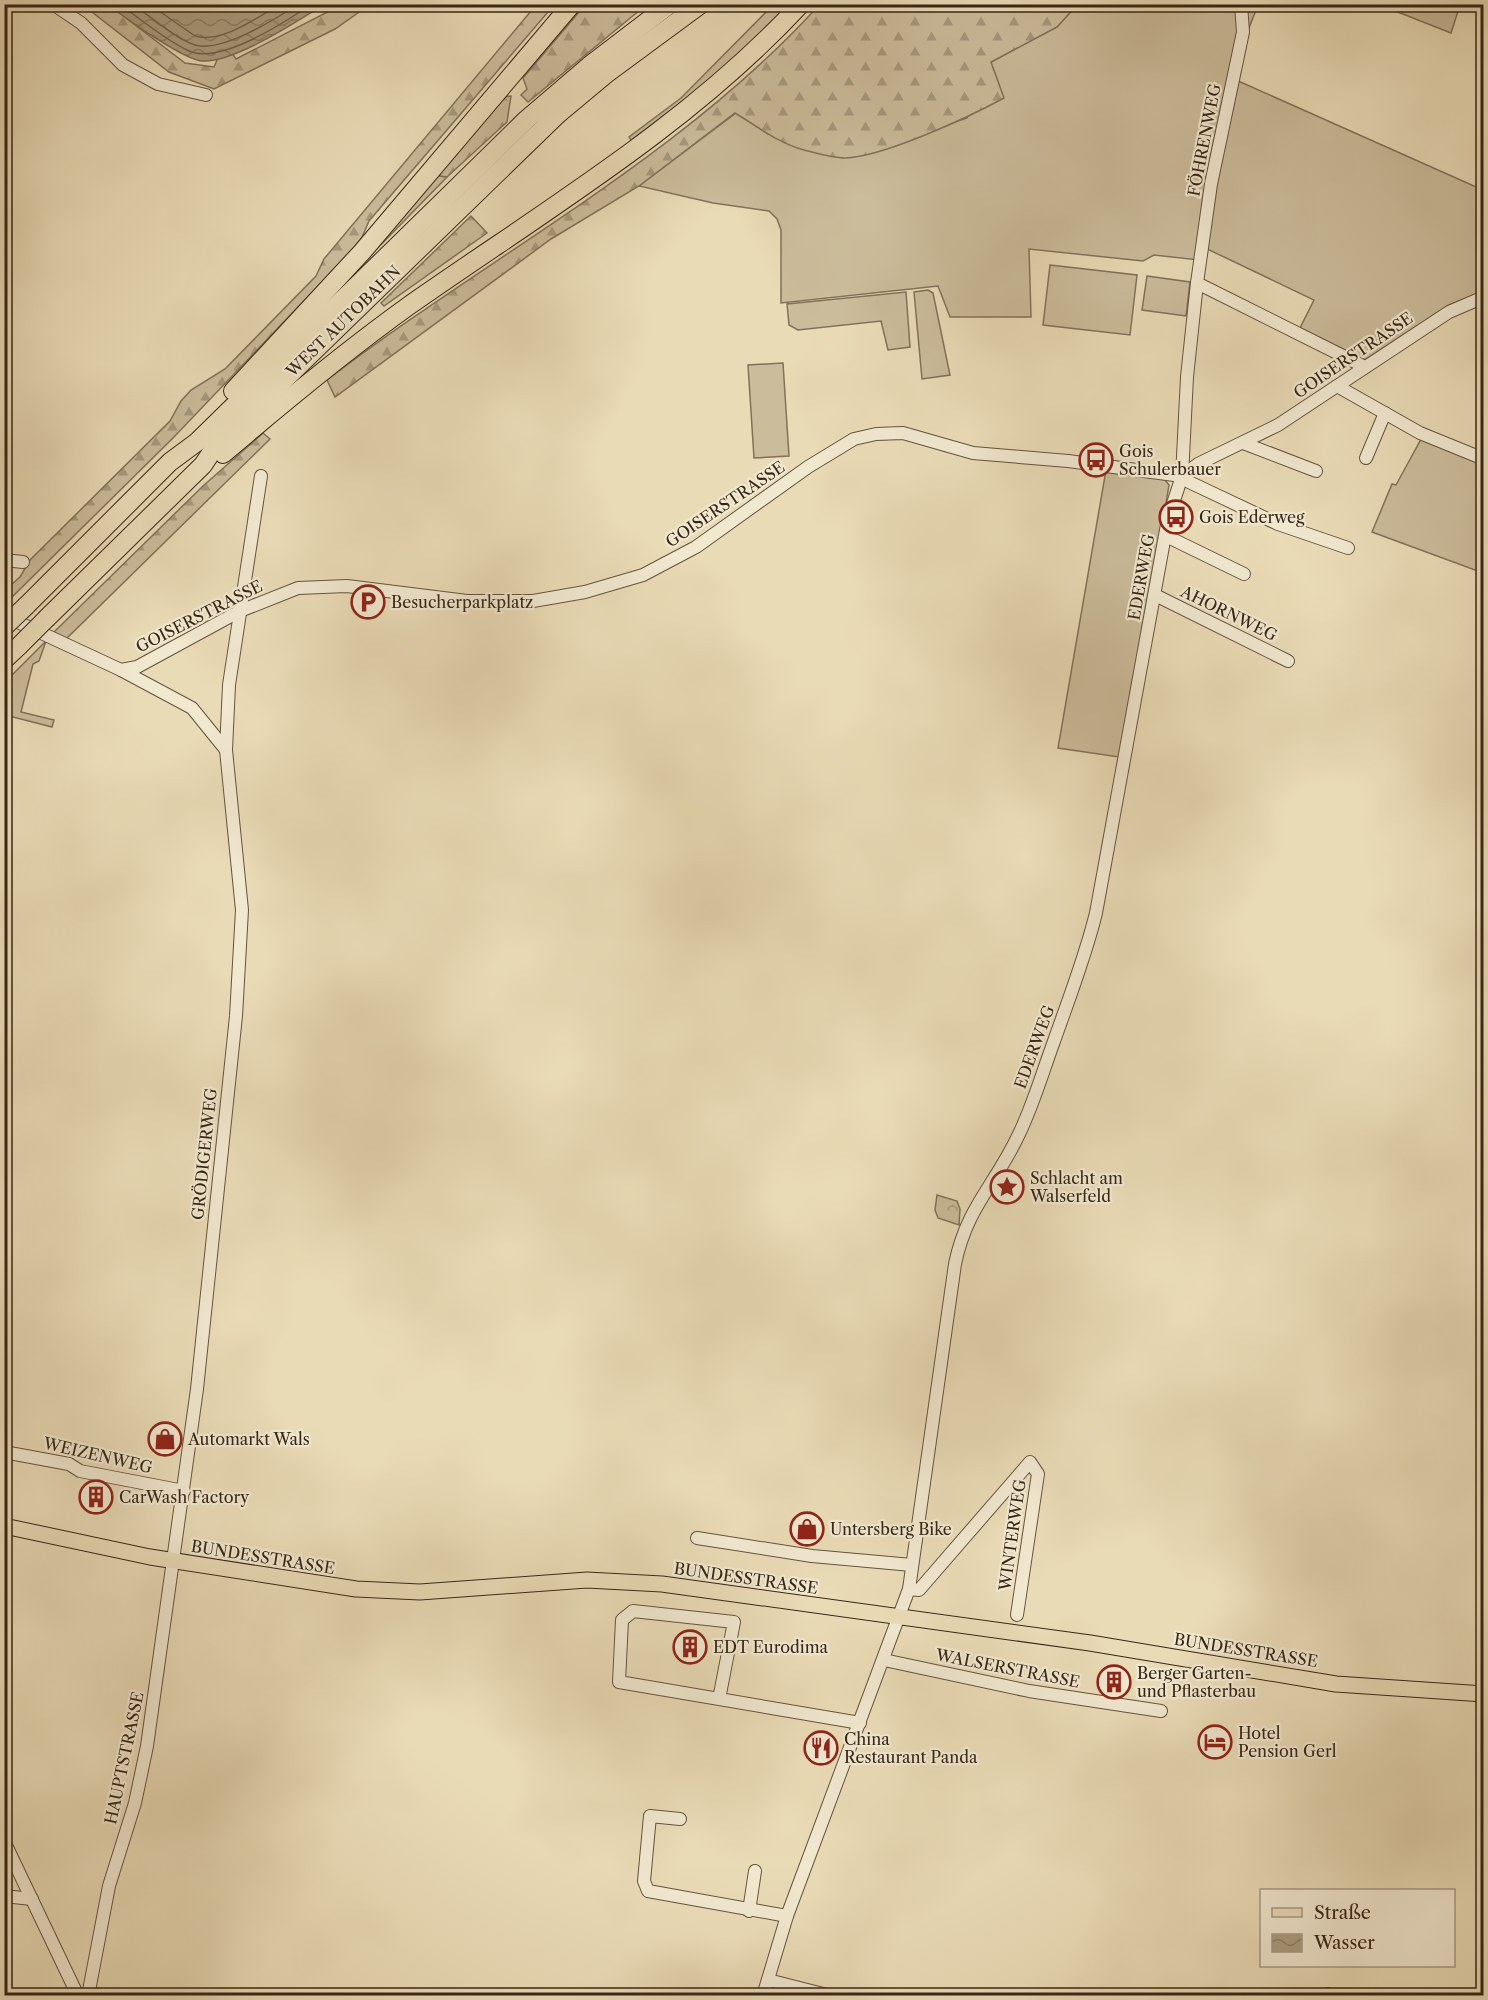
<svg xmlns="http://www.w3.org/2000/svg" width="1488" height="2000" font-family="'Libre Caslon Text',serif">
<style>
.grass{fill:#cbbc9b;stroke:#817259;stroke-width:1.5}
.forest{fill:url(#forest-firs);stroke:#817259;stroke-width:1.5}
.park{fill:url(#park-crowns);stroke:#817259;stroke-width:1.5}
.water{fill:url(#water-waves);stroke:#7d6e56;stroke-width:1.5}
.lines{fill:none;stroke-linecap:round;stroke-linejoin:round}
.shore{stroke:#72624c;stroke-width:1.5}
.minor-casing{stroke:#64543f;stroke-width:14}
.major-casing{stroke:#372717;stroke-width:17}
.highway-casing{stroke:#372717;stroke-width:20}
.minor{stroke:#f1e8d0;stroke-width:12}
.major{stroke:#e9dbb6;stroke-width:15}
.highway{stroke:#e9dbb6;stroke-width:18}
.highway-bridge-casing{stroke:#372717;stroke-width:20;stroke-linecap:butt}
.highway-bridge{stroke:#e9dbb6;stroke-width:18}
.labels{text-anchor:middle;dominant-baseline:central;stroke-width:4.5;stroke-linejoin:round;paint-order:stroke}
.street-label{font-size:16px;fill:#372717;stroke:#f1e8d0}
.poi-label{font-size:16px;fill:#372717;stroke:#f1e8d0;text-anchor:start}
</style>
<defs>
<pattern id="forest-firs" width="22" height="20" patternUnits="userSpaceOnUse" patternTransform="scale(1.5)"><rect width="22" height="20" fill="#cbbc9b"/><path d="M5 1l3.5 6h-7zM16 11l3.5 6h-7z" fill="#a6997d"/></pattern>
<pattern id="park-crowns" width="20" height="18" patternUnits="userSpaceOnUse" patternTransform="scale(1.5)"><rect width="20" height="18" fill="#cbbc9b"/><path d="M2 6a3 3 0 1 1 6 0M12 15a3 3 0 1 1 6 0" fill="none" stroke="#a6997d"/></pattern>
<pattern id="water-waves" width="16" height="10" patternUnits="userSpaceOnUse" patternTransform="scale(1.5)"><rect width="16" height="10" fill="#ac9e80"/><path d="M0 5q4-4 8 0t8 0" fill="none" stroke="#8d8168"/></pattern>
</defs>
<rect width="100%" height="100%" fill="#e9dbb6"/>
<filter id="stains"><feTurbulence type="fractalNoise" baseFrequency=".00333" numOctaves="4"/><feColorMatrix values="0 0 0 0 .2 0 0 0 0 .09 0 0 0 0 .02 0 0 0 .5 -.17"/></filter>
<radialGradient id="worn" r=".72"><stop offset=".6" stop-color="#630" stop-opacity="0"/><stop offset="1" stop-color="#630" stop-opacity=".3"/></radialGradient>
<g class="grass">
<polygon points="1077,5 1258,5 1247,33 1236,80 1483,190 1483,292 1449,305 1365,360 1300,328 1314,300 1201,246 1199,260 1154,255 1143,261 1029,249 1031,317 950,317 938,286 781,303 781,230 777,219 769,211 713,203 639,186 736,113 768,134 926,132 967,118 991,62 1057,27"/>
<polygon points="1380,5 1460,4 1460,5 1451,33"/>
<polygon points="439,171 440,176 447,177 367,259"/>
<polygon points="1050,265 1137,275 1130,335 1043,325"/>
<polygon points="1147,276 1190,282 1186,316 1142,310"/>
<polygon points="928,290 933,293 950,375 922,379 914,292"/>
<polygon points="906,292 910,347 888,350 881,321 798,330 789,325 787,304"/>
<polygon points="783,363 789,456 754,458 748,365"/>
<polygon points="1425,432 1483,456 1483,573 1372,532 1392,484 1396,485"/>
<polygon points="1106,470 1162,476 1169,485 1150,598 1119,757 1058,748"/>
<polygon points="46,641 39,661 33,664 21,712 54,720 52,727 5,715 5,682"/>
</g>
<g class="forest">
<path d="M820,4L1077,5L1057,27L991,62L1004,98C969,117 883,157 845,158C832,158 816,153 804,150C778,143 757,126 735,113L639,186L551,239L335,397L327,380C490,255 681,158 820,4Z"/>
<polygon points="83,5 109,5 185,63 214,67 222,49 231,52 236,59 341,5 369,5 335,29 214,89 169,72"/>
<polygon points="536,5 554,5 369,221 360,242 173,438 7,602 4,591 20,577 30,560 170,421 181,401 191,390 225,369 316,276 324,259"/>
<polygon points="585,5 646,5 528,102 521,95 527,89 523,78"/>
<path d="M773,5H789C743,56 686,99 631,140L629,137L681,98Z"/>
<polygon points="511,96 507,122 447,177 440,176 439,171 503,97"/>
<polygon points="471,216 487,233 384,306 381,303"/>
<polygon points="263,433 270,439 66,639 54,632 203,486"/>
</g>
<polygon class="park" points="937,1195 957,1201 960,1209 959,1225 938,1218 935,1210"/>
<path class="water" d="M109,5H323C296,22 235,62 203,61C185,61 125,18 109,5Z"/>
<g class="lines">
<g class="shore">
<path d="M119,4C141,19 165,40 189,51C220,65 285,22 312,4"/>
<path d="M132,4C150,16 176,39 195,45C221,53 276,19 298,4"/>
<path d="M149,4L195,36C222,44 257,17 281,4"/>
</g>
<g class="minor-casing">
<g id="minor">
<polyline points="53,4 81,23 123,65 158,84 206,95"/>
<polyline points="1197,283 1365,367"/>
<polyline points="1337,386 1420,433 1484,459"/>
<polyline points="1243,443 1316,471"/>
<polyline points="1366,458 1385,413"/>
<polyline points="1182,476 1189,482 1278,524 1348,548"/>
<polyline points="1166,536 1244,574"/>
<polyline points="4,560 23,562"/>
<polyline points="1155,595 1288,661"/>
<polyline points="7,617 121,670 192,708 226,750 242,910 236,1016 197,1389 147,1746 135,1803 109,1886 88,1996"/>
<polyline points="121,670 137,667 240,611 298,588 347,586 467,601 533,601 585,592 643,575 696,547 808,467 854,439 876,434 903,433 973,453 1068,461 1182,476 1198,464 1278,425 1449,312 1484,297"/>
<polyline points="226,750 229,685 261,476"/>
<polyline points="4,1452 69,1464 80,1471 184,1491"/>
<polyline points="697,1538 812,1556 912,1565"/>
<polyline points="909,1589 919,1590 1030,1462 1038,1474 1017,1615"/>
<polyline points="884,1660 1029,1691 1161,1711"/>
<polyline points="719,1699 734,1622 633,1611 622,1620 619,1682 860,1723"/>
<polyline points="680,1819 650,1816 644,1881 648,1891 787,1916"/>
<polyline points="4,1841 78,1996"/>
<polyline points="4,1896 32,1899"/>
<polyline points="749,1911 755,1871"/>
<polyline points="768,1980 831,1996"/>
<path d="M763,1996L787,1916L909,1589L955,1264C967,1206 996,1184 1019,1134C1033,1105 1042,1074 1053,1044C1068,1001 1085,958 1096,913L1168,519L1182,476L1187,377L1197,283L1211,184L1243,32L1241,4"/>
<polyline points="1328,1996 1328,1994"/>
</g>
</g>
<g class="major-casing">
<polyline id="major" points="4,1526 150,1557 356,1589 420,1592 587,1580 662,1584 1090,1643 1336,1684 1484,1694"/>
</g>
<g class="highway-casing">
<g id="highway">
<polyline points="233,391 362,252 572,4"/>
<path d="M223,454C283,403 343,353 407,307C542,212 687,127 801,4"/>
<polyline points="26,606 170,462 197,442 527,119 589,66 670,4"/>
<polyline points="47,618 203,465 215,447 558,114 606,74 701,4"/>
<polyline points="4,660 19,646"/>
</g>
</g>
<use href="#minor" class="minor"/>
<use href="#major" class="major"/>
<use href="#highway" class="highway"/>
<g class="highway-bridge-casing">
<g id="highway-bridge">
<polyline points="4,627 26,606"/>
<polyline points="19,646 47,618"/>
</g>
</g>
<use href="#highway-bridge" class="highway-bridge"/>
</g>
<defs>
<g id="bus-ring" transform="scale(1.725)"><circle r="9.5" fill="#f1e8d0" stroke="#8f2418" stroke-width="1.5"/><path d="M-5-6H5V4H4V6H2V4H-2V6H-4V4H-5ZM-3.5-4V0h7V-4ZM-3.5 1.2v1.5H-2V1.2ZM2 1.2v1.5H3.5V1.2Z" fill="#8f2418"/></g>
<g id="parking-ring" transform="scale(1.725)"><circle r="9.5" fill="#f1e8d0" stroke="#8f2418" stroke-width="1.5"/><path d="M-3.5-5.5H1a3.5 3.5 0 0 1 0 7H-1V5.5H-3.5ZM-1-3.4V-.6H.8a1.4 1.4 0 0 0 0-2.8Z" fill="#8f2418"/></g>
<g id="sight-ring" transform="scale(1.725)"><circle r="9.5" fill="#f1e8d0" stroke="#8f2418" stroke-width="1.5"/><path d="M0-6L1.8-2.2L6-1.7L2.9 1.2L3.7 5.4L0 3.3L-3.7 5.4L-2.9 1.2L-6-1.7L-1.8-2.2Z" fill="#8f2418"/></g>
<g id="shop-ring" transform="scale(1.725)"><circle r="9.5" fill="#f1e8d0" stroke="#8f2418" stroke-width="1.5"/><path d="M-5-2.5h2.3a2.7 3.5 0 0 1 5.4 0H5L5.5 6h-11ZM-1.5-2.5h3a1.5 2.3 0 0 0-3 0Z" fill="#8f2418"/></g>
<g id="building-ring" transform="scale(1.725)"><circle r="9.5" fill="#f1e8d0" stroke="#8f2418" stroke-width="1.5"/><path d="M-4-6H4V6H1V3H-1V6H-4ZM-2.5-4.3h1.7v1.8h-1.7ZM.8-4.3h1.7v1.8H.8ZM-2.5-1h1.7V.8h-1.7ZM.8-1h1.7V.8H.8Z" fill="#8f2418"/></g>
<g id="hotel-ring" transform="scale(1.725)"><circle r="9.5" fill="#f1e8d0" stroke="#8f2418" stroke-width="1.5"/><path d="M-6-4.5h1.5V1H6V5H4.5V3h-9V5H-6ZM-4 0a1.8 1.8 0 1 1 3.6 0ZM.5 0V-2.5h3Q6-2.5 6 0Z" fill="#8f2418"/></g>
<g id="restaurant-ring" transform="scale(1.725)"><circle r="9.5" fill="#f1e8d0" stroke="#8f2418" stroke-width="1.5"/><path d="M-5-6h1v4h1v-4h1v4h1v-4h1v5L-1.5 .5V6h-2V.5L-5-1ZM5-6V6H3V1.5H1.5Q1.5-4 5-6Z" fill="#8f2418"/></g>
</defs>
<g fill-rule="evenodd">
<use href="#bus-ring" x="1096" y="460"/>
<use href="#bus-ring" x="1176" y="517"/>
<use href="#parking-ring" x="368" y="602"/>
<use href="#sight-ring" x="1007" y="1187"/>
<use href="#shop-ring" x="165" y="1439"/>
<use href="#building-ring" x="96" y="1497"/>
<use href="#shop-ring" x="807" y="1529"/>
<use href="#building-ring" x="690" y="1647"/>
<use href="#building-ring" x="1114" y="1682"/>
<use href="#hotel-ring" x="1215" y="1742"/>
<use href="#restaurant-ring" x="821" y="1748"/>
</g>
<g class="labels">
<g class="street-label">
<text transform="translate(1204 140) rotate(-79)">FÖHRENWEG</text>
<text transform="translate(343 321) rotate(-44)">WEST AUTOBAHN</text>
<text transform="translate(1353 355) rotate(-34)">GOISERSTRASSE</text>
<text transform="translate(725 504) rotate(-34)">GOISERSTRASSE</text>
<text transform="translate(1141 577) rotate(-80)">EDERWEG</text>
<text transform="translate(1229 613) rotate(26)">AHORNWEG</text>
<text transform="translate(199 616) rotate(-27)">GOISERSTRASSE</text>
<text transform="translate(1034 1047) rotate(-70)">EDERWEG</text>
<text transform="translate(204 1154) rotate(-84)">GRÖDIGERWEG</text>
<text transform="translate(98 1455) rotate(13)">WEIZENWEG</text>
<text transform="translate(1012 1535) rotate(-82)">WINTERWEG</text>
<text transform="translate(263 1557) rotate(9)">BUNDESSTRASSE</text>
<text transform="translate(746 1578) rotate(8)">BUNDESSTRASSE</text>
<text transform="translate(1246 1650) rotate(9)">BUNDESSTRASSE</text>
<text transform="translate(1008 1668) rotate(11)">WALSERSTRASSE</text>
<text transform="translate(124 1758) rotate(-78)">HAUPTSTRASSE</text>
</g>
<g class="poi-label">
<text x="1119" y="451">Gois<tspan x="1119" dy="18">Schulerbauer</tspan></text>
<text x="1199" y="517">Gois Ederweg</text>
<text x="391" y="602">Besucherparkplatz</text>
<text x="1030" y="1178">Schlacht am<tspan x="1030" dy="18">Walserfeld</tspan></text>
<text x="188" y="1439">Automarkt Wals</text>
<text x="119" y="1497">CarWash Factory</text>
<text x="830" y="1529">Untersberg Bike</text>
<text x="713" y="1647">EDT Eurodima</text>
<text x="1137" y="1673">Berger Garten-<tspan x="1137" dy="18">und Pflasterbau</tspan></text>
<text x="1238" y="1733">Hotel<tspan x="1238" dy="18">Pension Gerl</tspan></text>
<text x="844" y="1739">China<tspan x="844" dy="18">Restaurant Panda</tspan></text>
</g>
</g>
<rect width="1488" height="2000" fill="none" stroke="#e9dbb6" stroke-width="24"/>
<rect x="6" y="6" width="1476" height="1988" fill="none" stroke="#372717" stroke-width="3"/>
<rect x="12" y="12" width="1464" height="1976" fill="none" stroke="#372717" stroke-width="1.5"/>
<rect x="1260" y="1889" width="195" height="78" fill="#f1e8d0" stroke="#a79b86" stroke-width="1.5"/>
<rect x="1272" y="1908" width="30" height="9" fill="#e9dbb6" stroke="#a79b86" stroke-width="1.5"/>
<text x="1314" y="1919" font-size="18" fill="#372717">Straße</text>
<rect x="1272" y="1934" width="30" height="18" fill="url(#water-waves)" stroke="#a79b86" stroke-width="1.5"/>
<text x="1314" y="1949" font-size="18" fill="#372717">Wasser</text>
<rect width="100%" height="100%" filter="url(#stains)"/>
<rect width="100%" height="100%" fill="url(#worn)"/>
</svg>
